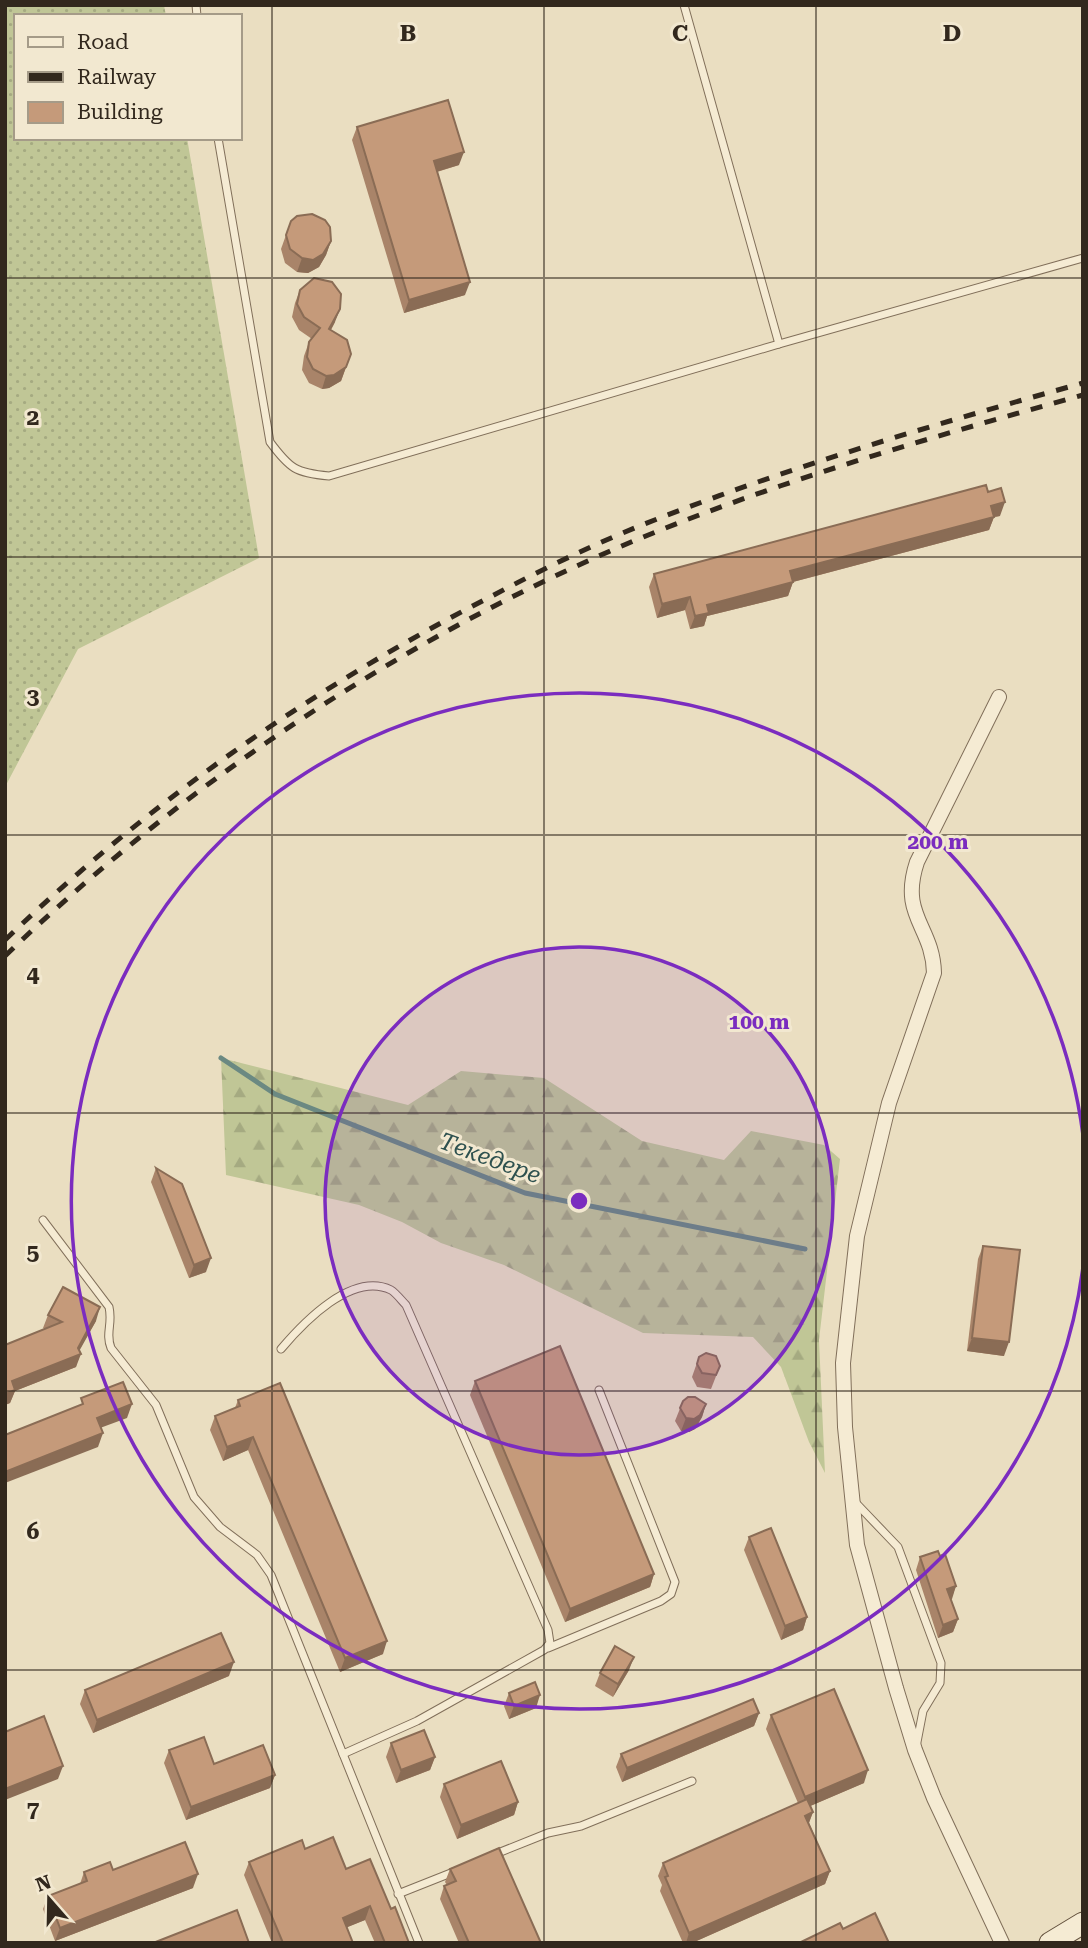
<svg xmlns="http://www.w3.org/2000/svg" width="1088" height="1948" font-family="'Roboto Serif',serif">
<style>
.grass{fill:url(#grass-dots)}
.forest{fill:url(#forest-firs)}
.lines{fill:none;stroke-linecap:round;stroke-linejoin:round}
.stream{stroke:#6b8982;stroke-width:5}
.lane-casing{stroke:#816f5a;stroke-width:9}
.street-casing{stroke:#816f5a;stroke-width:16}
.secondary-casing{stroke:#63513d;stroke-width:23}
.lane{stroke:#f5ebd3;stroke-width:7}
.street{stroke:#f5ebd3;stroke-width:14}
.secondary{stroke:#f5ebd3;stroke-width:21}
.rail{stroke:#32281d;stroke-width:5;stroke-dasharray:12 12;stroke-linecap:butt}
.wall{fill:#a98469}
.shaded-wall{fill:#8a6c55}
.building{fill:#c59a7a;stroke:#8a6c55;stroke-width:2}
.grid{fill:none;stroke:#32281d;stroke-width:2;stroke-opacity:0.55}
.ring{fill:none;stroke:#7b2cbf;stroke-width:3.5}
.labels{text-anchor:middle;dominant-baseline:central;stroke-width:6;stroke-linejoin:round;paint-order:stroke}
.water-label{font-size:24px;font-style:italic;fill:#2e514f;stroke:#f2e8d0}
.grid-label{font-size:23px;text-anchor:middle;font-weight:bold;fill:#32281d;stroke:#f2e8d0;stroke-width:6;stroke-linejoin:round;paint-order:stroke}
.centre{fill:#7b2cbf;stroke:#f2e8d0;stroke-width:3.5}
.ring-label{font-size:21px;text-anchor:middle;font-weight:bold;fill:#7b2cbf;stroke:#f2e8d0;stroke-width:6;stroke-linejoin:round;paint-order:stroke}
</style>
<defs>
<pattern id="grass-dots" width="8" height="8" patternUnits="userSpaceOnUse" patternTransform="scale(1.75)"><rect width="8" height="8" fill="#c0c696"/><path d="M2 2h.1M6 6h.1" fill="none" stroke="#a5aa81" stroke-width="1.8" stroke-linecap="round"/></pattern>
<pattern id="forest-firs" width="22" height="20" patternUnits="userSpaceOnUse" patternTransform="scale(1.75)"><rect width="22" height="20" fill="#c0c696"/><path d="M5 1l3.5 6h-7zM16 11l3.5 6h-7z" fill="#a5aa81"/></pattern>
</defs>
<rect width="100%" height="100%" fill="#eadec1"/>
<polygon class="grass" points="5,5 164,5 166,16 16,16 16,138 187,138 259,558 78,649 5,787"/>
<polygon class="forest" points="221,1058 408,1105 461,1071 544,1078 642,1141 724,1160 751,1131 824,1145 840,1159 819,1340 825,1473 809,1442 781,1367 753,1337 643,1333 504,1265 441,1243 402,1222 359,1205 226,1175"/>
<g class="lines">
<polyline class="stream" points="221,1058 275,1094 525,1193 805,1249"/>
<g class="lane-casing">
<g id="lane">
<polyline points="196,5 197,16"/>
<polyline points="684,5 779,344"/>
<path d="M218,138L270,442C290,469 296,473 329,476L779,344L1083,258"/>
<path d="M43,1220L109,1307C113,1324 105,1333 111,1348L156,1405L194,1497L220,1527L257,1555L271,1575L419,1943"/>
<path d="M281,1349C303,1323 352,1271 391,1290C396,1293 402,1301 406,1305L548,1630L550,1643L544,1650L417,1721L343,1754"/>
<polyline points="855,1502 898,1547 941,1663 940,1683 923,1711 917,1742"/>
<polyline points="548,1648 661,1601 671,1594 675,1582 599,1390"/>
<polyline points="493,1855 548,1833 581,1826 692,1781"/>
<polyline points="398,1894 456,1871"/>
</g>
</g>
<g class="street-casing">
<path id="street" d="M999,697L917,862C899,916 933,926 934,973L889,1103L857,1236L843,1363L845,1427L857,1545L896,1688L915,1750L934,1798L1002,1943"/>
</g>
<g class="secondary-casing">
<polyline id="secondary" points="1050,1943 1083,1923"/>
</g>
<use href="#lane" class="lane"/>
<use href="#street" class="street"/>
<use href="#secondary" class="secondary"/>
<g class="rail">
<path d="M5,940C150,801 314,687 492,596C539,571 588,547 637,527C782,469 932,425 1083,383"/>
<path d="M5,956C187,781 404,637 636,540C781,480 932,437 1083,395"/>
</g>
</g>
<g class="wall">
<polygon points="357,127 459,165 437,172 465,295 404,313 352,140"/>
<polygon points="291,221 331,241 326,255 319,267 308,273 297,272 285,263 281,249"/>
<polygon points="300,290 335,322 331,330 351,354 341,381 329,388 322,389 309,383 302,370 304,356 309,342 312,339 299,330 292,317 295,303"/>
<polygon points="988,492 1000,516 994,517 989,530 793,582 788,596 707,616 704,626 690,629 685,610 657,618 649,587 654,574"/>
<polygon points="156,1168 206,1272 189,1278 151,1182"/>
<polygon points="983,1246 1004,1356 967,1351 978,1259"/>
<polygon points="48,1315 96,1321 79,1350 76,1367 15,1391 10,1403 5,1405 45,1329 43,1328"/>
<polygon points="699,1357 720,1366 711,1389 697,1387 692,1377"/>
<polygon points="475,1381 654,1574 650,1587 565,1622 470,1395"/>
<polygon points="238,1400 383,1654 340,1672 248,1450 223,1461 210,1430 215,1416 235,1408"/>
<polygon points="683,1401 706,1404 702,1417 695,1429 689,1432 681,1431 675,1421"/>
<polygon points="749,1537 807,1617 803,1630 781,1640 744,1550"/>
<polygon points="940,1556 956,1586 951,1599 958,1619 953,1632 938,1638 916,1570 920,1557"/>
<polygon points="629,1670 613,1697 595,1686 600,1673"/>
<polygon points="229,1676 93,1733 80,1704 85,1690"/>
<polygon points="509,1693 536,1708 509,1719 504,1706"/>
<polygon points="759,1713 754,1726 622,1782 616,1767 621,1754"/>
<polygon points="771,1715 864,1783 810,1806 813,1812 809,1823 830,1871 825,1884 692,1943 683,1943 660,1891 662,1885 658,1876 663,1863 798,1803 766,1729"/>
<polygon points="391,1743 435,1757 430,1770 396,1783 386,1757"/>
<polygon points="169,1750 214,1764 275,1775 270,1788 186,1820 164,1763"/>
<polygon points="444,1784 518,1802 514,1815 457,1839 440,1797"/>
<polygon points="305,1849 346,1869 391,1909 409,1943 375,1943 365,1920 347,1927 353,1943 272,1943 244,1875 249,1862"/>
<polygon points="450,1869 541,1943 459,1943 440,1899 444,1886 447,1885 445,1882"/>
<polygon points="113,1870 193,1888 55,1941 43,1909 48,1896 80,1884 84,1872"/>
</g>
<g class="shaded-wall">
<polygon points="464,152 459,165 429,174 434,161"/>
<polygon points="331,241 326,255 319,267 308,273 297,272 302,258"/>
<polygon points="470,282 465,295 404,313 409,300"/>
<polygon points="340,309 335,322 324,342 329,329"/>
<polygon points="346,367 341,381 329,388 322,389 326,376"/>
<polygon points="1005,502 1000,516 994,517 989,530 785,584 790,571"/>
<polygon points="793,582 788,596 707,616 704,626 690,629 695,616 707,605"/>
<polygon points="690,597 685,610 657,618 662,604"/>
<polygon points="211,1258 206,1272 189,1278 194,1265"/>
<polygon points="100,1307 96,1321 77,1355 81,1354 76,1367 15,1391 10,1403 5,1405 5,1394 12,1381 78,1348"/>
<polygon points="972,1338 1009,1342 1004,1356 967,1351"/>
<polygon points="132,1404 127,1418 92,1431 97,1418"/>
<polygon points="706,1404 702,1417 695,1429 689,1432 681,1431 686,1418"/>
<polygon points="103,1433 98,1447 5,1483 5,1472"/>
<polygon points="253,1437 248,1450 223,1461 227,1447"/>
<polygon points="654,1574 650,1587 565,1622 570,1609"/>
<polygon points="956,1586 952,1599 942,1603 947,1589"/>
<polygon points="807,1617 803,1630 781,1640 785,1626"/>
<polygon points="958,1619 953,1632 938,1638 943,1625"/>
<polygon points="387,1641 383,1654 340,1672 345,1658"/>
<polygon points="634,1657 629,1670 613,1697 618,1684"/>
<polygon points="234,1662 229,1676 93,1733 97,1720"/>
<polygon points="540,1695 536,1708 509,1719 514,1706"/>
<polygon points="759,1713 754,1726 622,1782 627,1768"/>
<polygon points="435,1757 430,1770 396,1783 401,1770"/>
<polygon points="63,1766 58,1779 5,1800 5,1789"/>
<polygon points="868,1770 864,1783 801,1810 805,1797"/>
<polygon points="275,1775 270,1788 186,1820 191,1807"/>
<polygon points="518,1802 514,1815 457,1839 461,1825"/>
<polygon points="813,1812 808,1825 805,1816"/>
<polygon points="830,1871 825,1884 692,1943 686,1943 689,1933"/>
<polygon points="198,1874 193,1888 55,1941 60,1928"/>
<polygon points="370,1906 365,1920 338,1931 343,1918"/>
</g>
<g class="building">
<polygon points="448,100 464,152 434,161 470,282 409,300 357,127"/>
<polygon points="312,214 325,220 330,227 331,241 323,254 313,260 302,258 290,249 286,235 291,221 297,216"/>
<polygon points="314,278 332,282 341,294 340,309 329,329 347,340 351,354 346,367 334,375 326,376 313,369 307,357 309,342 320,328 304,317 297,304 300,290"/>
<polygon points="986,485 988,492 1001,488 1005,502 991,506 994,517 790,571 793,582 707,605 709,613 695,616 690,597 662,604 654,574"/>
<polygon points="156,1168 182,1184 211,1258 194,1265"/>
<polygon points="983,1246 1020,1250 1009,1342 972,1338"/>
<polygon points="63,1287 100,1307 78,1348 81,1354 12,1381 15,1390 5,1394 5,1345 62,1322 48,1315"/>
<polygon points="560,1346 654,1574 570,1609 475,1381"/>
<polygon points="706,1353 716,1356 720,1366 716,1375 702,1373 697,1364 699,1357"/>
<polygon points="123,1382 132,1404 97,1418 103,1433 5,1472 5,1435 83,1404 81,1398"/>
<polygon points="280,1383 387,1641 345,1658 253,1437 227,1447 215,1416 240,1406 238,1400"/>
<polygon points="688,1397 695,1397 706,1404 700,1415 694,1419 686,1418 680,1408 683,1401"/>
<polygon points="771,1528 807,1617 785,1626 749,1537"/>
<polygon points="938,1551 940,1556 945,1554 956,1586 947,1589 958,1619 943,1625 920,1557"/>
<polygon points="221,1633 234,1662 97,1720 85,1690"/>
<polygon points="615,1646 634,1657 618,1684 600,1673"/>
<polygon points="535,1682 540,1695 514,1706 509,1693"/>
<polygon points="834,1689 868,1770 805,1797 771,1715"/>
<polygon points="753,1699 759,1713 627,1768 621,1754"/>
<polygon points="44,1716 63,1766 5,1789 5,1732"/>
<polygon points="424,1730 435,1757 401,1770 391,1743"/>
<polygon points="204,1737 214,1764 263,1745 275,1775 191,1807 169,1750"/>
<polygon points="501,1761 518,1802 461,1825 444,1784"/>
<polygon points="807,1799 813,1812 805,1816 830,1871 689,1933 665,1877 668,1876 663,1863"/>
<polygon points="333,1837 346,1869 370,1859 391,1909 395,1907 409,1943 385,1943 370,1906 343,1918 353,1943 283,1943 249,1862 302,1840 305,1849"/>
<polygon points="185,1842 198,1874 60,1928 48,1896 87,1881 84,1872 110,1862 113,1870"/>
<polygon points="499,1848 541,1943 469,1943 444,1886 456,1881 450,1869"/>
<polygon points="237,1910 249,1943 153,1943"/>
<polygon points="875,1913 889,1943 799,1943 840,1923 843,1929"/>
</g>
<path class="grid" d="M272,5V1943M544,5V1943M816,5V1943M5,278H1083M5,557H1083M5,835H1083M5,1113H1083M5,1391H1083M5,1670H1083"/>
<circle cx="579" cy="1201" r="254" fill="#7b2cbf" fill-opacity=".12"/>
<g class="ring">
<circle cx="579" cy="1201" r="254"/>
<path d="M1083 1267A508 508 0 1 1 1083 1135"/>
</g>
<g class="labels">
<g class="water-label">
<text transform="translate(490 1158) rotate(20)">Текедере</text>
</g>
</g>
<g class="grid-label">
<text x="408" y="41">B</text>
<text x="680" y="41">C</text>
<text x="952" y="41">D</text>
<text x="33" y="425">2</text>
<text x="33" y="704">3</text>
<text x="33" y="982">4</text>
<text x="33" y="1260">5</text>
<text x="33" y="1539">6</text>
<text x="33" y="1817">7</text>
</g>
<circle cx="579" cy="1201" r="10" class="centre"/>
<g class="ring-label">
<text x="938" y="849">200 m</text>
<text x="759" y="1029">100 m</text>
</g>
<rect width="1088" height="1948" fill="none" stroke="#32281d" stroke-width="14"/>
<rect x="14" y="14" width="228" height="126" fill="#f2e8d0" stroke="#a59b88" stroke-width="2"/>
<rect x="28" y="37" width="35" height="10" fill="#f5ebd3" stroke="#a59b88" stroke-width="2"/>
<text x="77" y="49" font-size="21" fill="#32281d">Road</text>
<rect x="28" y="72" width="35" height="10" fill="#32281d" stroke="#a59b88" stroke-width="2"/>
<text x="77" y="84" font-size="21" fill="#32281d">Railway</text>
<rect x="28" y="102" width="35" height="21" fill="#c59a7a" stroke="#a59b88" stroke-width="2"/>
<text x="77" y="119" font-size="21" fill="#32281d">Building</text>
<g transform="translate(49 1899) rotate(340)" stroke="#f2e8d0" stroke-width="5" paint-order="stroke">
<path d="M0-5L12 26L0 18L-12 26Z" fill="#32281d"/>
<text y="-10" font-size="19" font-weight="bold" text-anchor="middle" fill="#32281d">N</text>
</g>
</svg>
